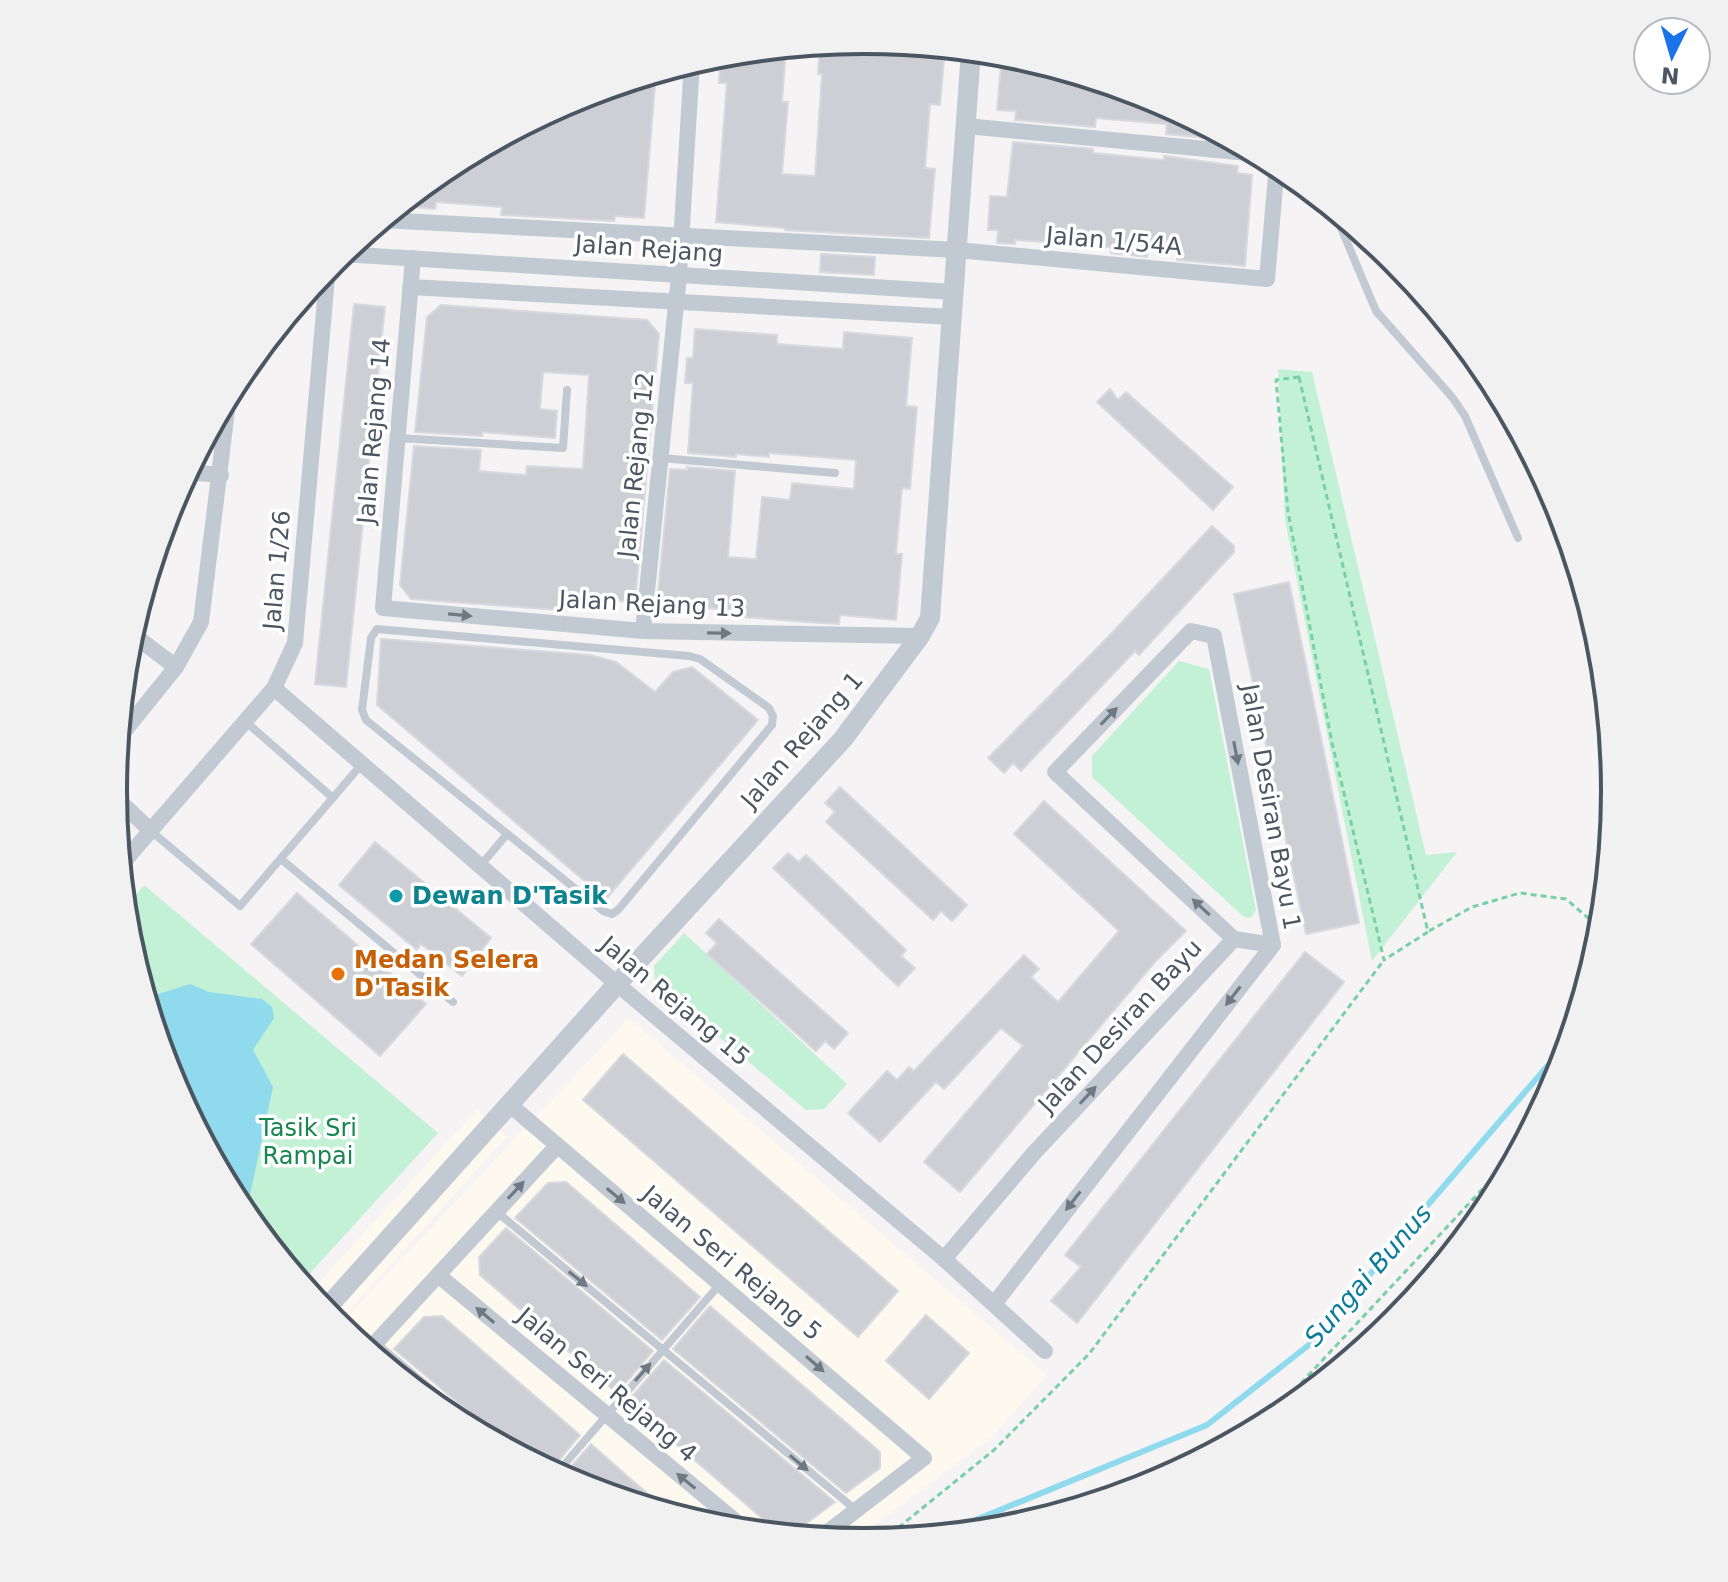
<svg xmlns="http://www.w3.org/2000/svg" width="1728" height="1582" font-family="'DejaVu Sans',sans-serif">
<style>
.commercial{fill:#fdf9ef}
.green{fill:#c3f1d5}
.water{fill:#90daee}
.lines{fill:none;stroke-linecap:round;stroke-linejoin:round}
.stream{stroke:#90daee;stroke-width:6}
.building{fill:#cdcfd5;stroke:#d7d9de;stroke-width:2}
.path{stroke:#7ad0a6;stroke-width:3;stroke-dasharray:6 4;stroke-linecap:butt}
.service{stroke:#c1cad2;stroke-width:8}
.minor{stroke:#c1cad2;stroke-width:16}
.tertiary{stroke:#c1cad2;stroke-width:20}
.oneway{fill:#6e7983}
.culture-dot{fill:#0f9aa8;stroke:#fff;stroke-width:3}
.food-dot{fill:#e8710a;stroke:#fff;stroke-width:3}
.labels{text-anchor:middle;dominant-baseline:central;stroke-width:7;stroke-linejoin:round;paint-order:stroke}
.street-label{font-size:24px;fill:#4a5661;stroke:#fff}
.culture-label{font-size:24px;font-weight:bold;fill:#0d838f;stroke:#fff;text-anchor:start}
.food-label{font-size:24px;font-weight:bold;fill:#c56008;stroke:#fff;text-anchor:start}
.park-label{font-size:24px;fill:#17864f;stroke:#fff}
.water-label{font-size:26px;font-style:italic;fill:#0c7c9b;stroke:#fff}
.rim{fill:none;stroke:#4a5661;stroke-width:4}
</style>
<rect width="100%" height="100%" fill="#f5f3f3"/>
<g class="commercial">
<polygon points="629,1018 1047,1375 991,1438 853,1541 717,1527 576,1485 446,1415 338,1326"/>
<polygon points="477,1109 507,1137 336,1325 309,1293"/>
</g>
<g class="green">
<polygon points="1278,369 1312,372 1426,855 1457,852 1372,961 1285,520"/>
<polygon points="1179,661 1209,669 1256,910 1251,918 1244,917 1092,777 1092,756"/>
<polygon points="144,885 438,1133 301,1283 239,1208 170,1078 127,937 125,908"/>
<polygon points="684,933 847,1084 824,1109 806,1110 655,983 654,966"/>
</g>
<polygon class="water" points="190,984 209,992 262,999 272,1007 274,1018 253,1050 273,1087 250,1195 241,1210 170,1078 146,998"/>
<g class="lines">
<polyline class="stream" points="950,1534 961,1526 1207,1425 1319,1337 1407,1229 1569,1041"/>
</g>
<g class="building">
<polygon points="864,40 945,48 940,105 930,104 925,168 935,169 929,238 785,230 785,228 716,222 727,83 719,83 721,54 786,48 782,102 788,102 782,174 815,176 822,74 818,74 820,44"/>
<polygon points="1002,54 1152,97 1218,133 1217,139 1166,134 1167,124 1096,118 1095,127 1015,120 1016,111 997,110"/>
<polygon points="656,73 644,218 615,216 614,221 501,215 502,207 436,202 435,209 399,206 447,166 577,97"/>
<polygon points="1013,142 1093,149 1093,153 1164,160 1164,156 1238,166 1237,173 1252,175 1245,266 1177,260 1178,251 1148,249 1147,257 1111,253 1111,247 1015,240 1015,244 997,243 998,230 988,230 990,196 1007,197"/>
<polygon points="821,254 875,257 874,275 820,272"/>
<polygon points="354,304 385,307 346,687 315,684"/>
<polygon points="441,305 647,320 659,334 635,602 574,598 573,610 546,609 411,599 400,585 414,446 481,450 479,471 526,475 527,466 583,469 589,375 543,372 540,409 557,411 555,438 482,432 482,436 415,432 427,317"/>
<polygon points="695,329 777,335 777,344 843,349 844,332 912,338 906,406 917,407 910,489 902,488 896,554 902,554 896,620 840,615 839,624 821,623 730,616 730,610 657,604 670,469 687,470 687,467 735,471 728,557 756,559 762,497 790,500 792,483 854,489 856,460 769,453 769,457 736,454 736,457 688,453 693,383 685,383 687,358 693,358"/>
<polygon points="1110,389 1118,400 1126,392 1233,487 1213,510 1097,402"/>
<polygon points="1212,526 1234,546 1234,552 1139,655 1135,651 1021,771 1013,763 1004,773 988,758 1108,637"/>
<polygon points="1289,582 1359,923 1306,934 1234,594"/>
<polygon points="381,639 590,655 616,662 655,692 673,672 692,667 758,720 606,899 377,705"/>
<polygon points="840,787 967,905 952,921 941,911 933,920 826,822 835,812 825,803"/>
<polygon points="1044,801 1186,931 1154,963 960,1192 924,1162 1023,1046 1001,1028 944,1089 936,1082 880,1142 848,1113 887,1071 897,1080 909,1067 914,1071 1024,955 1039,969 1031,977 1058,1002 1119,931 1014,834"/>
<polygon points="375,842 491,938 462,976 421,944 417,950 339,885"/>
<polygon points="788,853 799,862 806,855 906,950 901,956 915,968 898,986 773,868"/>
<polygon points="297,893 426,1004 380,1056 251,944"/>
<polygon points="719,919 848,1033 834,1049 825,1041 816,1051 707,954 717,943 706,933"/>
<polygon points="1305,952 1344,982 1077,1323 1051,1301 1081,1267 1065,1255"/>
<polygon points="623,1054 898,1291 858,1337 583,1100"/>
<polygon points="566,1182 700,1297 662,1340 515,1218 548,1183"/>
<polygon points="506,1228 653,1351 617,1393 480,1275 479,1257"/>
<polygon points="710,1306 880,1452 880,1468 846,1493 673,1349"/>
<polygon points="926,1315 969,1353 929,1399 886,1361"/>
<polygon points="442,1316 580,1435 550,1471 513,1451 499,1438 495,1441 494,1433 394,1349 424,1317"/>
<polygon points="385,1359 459,1422 446,1415 382,1362"/>
<polygon points="664,1360 835,1502 796,1531 777,1531 627,1402"/>
<polygon points="591,1444 634,1482 672,1514 576,1485 562,1477"/>
</g>
<g class="lines">
<g class="path">
<polygon points="1299,377 1428,932 1384,960 1332,743 1288,512 1276,380"/>
<polyline points="1429,931 1472,907 1520,893 1566,899 1601,929"/>
<polyline points="1260,1427 1519,1150"/>
<polyline points="883,1540 994,1450 1089,1354 1384,960"/>
</g>
<g class="service">
<polyline points="1333,209 1376,311 1452,397 1465,416 1518,538"/>
<polyline points="398,438 563,448 567,390"/>
<polyline points="661,458 835,473"/>
<polygon points="377,629 689,656 700,659 769,708 773,716 772,725 618,910 612,914 603,911 366,720 362,710 371,638"/>
<polyline points="246,722 333,798"/>
<polyline points="151,831 240,906 362,764"/>
<polyline points="281,859 453,1002"/>
<polyline points="481,865 507,834"/>
<polyline points="497,1212 856,1510"/>
<polyline points="376,1343 489,1438"/>
<polyline points="556,1474 720,1284"/>
</g>
<g class="minor">
<polyline points="966,126 1258,154"/>
<polyline points="381,220 957,250 1267,279 1277,164"/>
<polyline points="341,254 954,292"/>
<polyline points="413,258 383,608 643,631 920,636"/>
<polyline points="410,287 952,317"/>
<polyline points="187,472 221,475"/>
<polyline points="643,631 679,275 692,62"/>
<polyline points="131,633 176,667"/>
<polyline points="274,688 617,984 944,1259 1045,1351"/>
<polyline points="118,739 176,667 201,622 229,394"/>
<polyline points="113,795 151,831"/>
<polyline points="120,866 274,688 295,643 328,266"/>
<polyline points="1234,939 1273,945"/>
<polyline points="509,1104 924,1458 820,1538"/>
<polyline points="944,1259 1034,1153 1234,939 1055,772 1191,631 1214,636 1273,945 994,1304"/>
<polyline points="438,1275 746,1530"/>
<polyline points="368,1351 557,1146"/>
</g>
<polyline class="tertiary" points="324,1311 617,984 843,739 920,636 930,618 971,51"/>
</g>
<defs><path id="oneway-solid" d="M-6-.8H1V-3.2L6.5 0L1 3.2V.8H-6Z" transform="scale(2)"/></defs>
<g class="oneway">
<use href="#oneway-solid" transform="translate(460 615) rotate(5)"/>
<use href="#oneway-solid" transform="translate(719 633) rotate(1)"/>
<use href="#oneway-solid" transform="translate(1109 716) rotate(-46)"/>
<use href="#oneway-solid" transform="translate(1236 753) rotate(79)"/>
<use href="#oneway-solid" transform="translate(1201 907) rotate(-137)"/>
<use href="#oneway-solid" transform="translate(1233 996) rotate(128)"/>
<use href="#oneway-solid" transform="translate(1088 1095) rotate(-47)"/>
<use href="#oneway-solid" transform="translate(516 1190) rotate(-47)"/>
<use href="#oneway-solid" transform="translate(616 1196) rotate(40)"/>
<use href="#oneway-solid" transform="translate(1073 1201) rotate(128)"/>
<use href="#oneway-solid" transform="translate(578 1279) rotate(39)"/>
<use href="#oneway-solid" transform="translate(485 1315) rotate(-140)"/>
<use href="#oneway-solid" transform="translate(815 1364) rotate(41)"/>
<use href="#oneway-solid" transform="translate(643 1372) rotate(-49)"/>
<use href="#oneway-solid" transform="translate(799 1463) rotate(40)"/>
<use href="#oneway-solid" transform="translate(686 1481) rotate(-141)"/>
</g>
<circle class="culture-dot" cx="396" cy="896" r="8"/>
<circle class="food-dot" cx="338" cy="974" r="8"/>
<g class="labels">
<g class="street-label">
<text transform="translate(1114 241) rotate(5)">Jalan 1/54A</text>
<text transform="translate(649 249) rotate(4)">Jalan Rejang</text>
<text transform="translate(374 431) rotate(-85)">Jalan Rejang 14</text>
<text transform="translate(636 465) rotate(-84)">Jalan Rejang 12</text>
<text transform="translate(277 570) rotate(-85)">Jalan 1/26</text>
<text transform="translate(652 604) rotate(3)">Jalan Rejang 13</text>
<text transform="translate(802 740) rotate(-49)">Jalan Rejang 1</text>
<text transform="translate(1271 807) rotate(80)">Jalan Desiran Bayu 1</text>
<text transform="translate(675 1001) rotate(40)">Jalan Rejang 15</text>
<text transform="translate(1120 1026) rotate(-47)">Jalan Desiran Bayu</text>
<text transform="translate(732 1263) rotate(40)">Jalan Seri Rejang 5</text>
<text transform="translate(607 1385) rotate(40)">Jalan Seri Rejang 4</text>
</g>
<g class="culture-label">
<text x="412" y="896">Dewan D'Tasik</text>
</g>
<g class="food-label">
<text x="354" y="960">Medan Selera<tspan x="354" dy="28">D'Tasik</tspan></text>
</g>
<g class="park-label">
<text x="308" y="1128">Tasik Sri<tspan x="308" dy="28">Rampai</tspan></text>
</g>
<g class="water-label">
<text transform="translate(1368 1275) rotate(-49)">Sungai Bunus</text>
</g>
</g>
<path d="M0 0H1728V1582H0ZM127 791a737 737 0 1 1 1474 0a737 737 0 1 1-1474 0Z" fill="#f1f1f2" fill-rule="evenodd"/>
<path class="rim" d="M127 791a737 737 0 1 1 1474 0a737 737 0 1 1-1474 0Z"/>
<g transform="translate(1672 56) rotate(185)"><circle r="38" fill="#ffffff" stroke="#b7bbc0" stroke-width="2"/>
<path d="M0-6L14 30L0 20L-14 30Z" fill="#1a73e8"/>
<text y="-12" font-size="22" font-weight="bold" text-anchor="middle" fill="#4a5661">N</text>
</g>
</svg>
